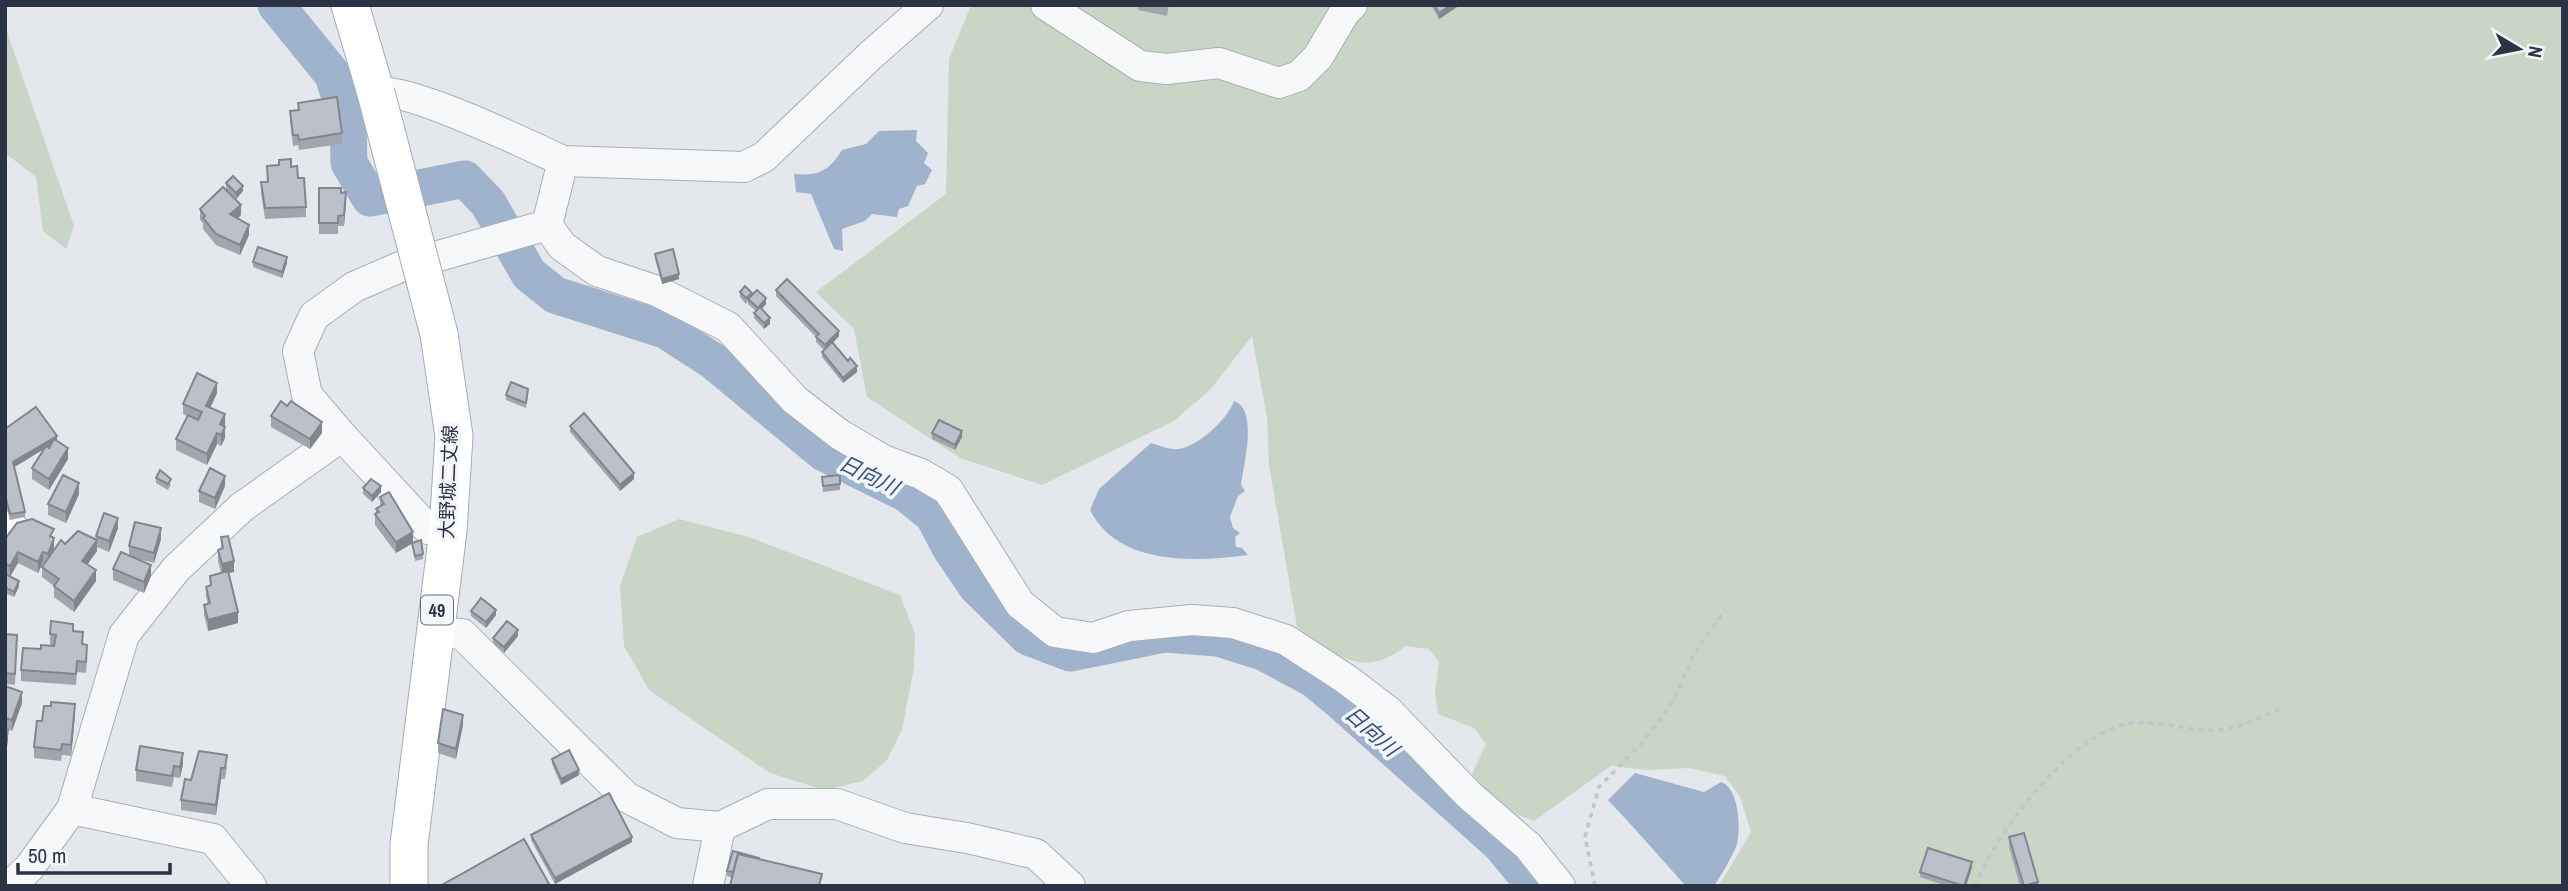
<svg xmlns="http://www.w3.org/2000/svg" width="2568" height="891" font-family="'Archivo Narrow','Noto Sans JP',sans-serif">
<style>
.green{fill:#c9d6c5}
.water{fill:#9fb4cc}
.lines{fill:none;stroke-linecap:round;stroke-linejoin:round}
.river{stroke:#9fb4cc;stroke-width:37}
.minor-casing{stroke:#a9aeb7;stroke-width:32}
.major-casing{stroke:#a3abb8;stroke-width:39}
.path{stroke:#c2c5cb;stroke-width:3.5;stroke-dasharray:5 5;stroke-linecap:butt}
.minor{stroke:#f7f8fa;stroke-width:30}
.major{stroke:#fff;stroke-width:37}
.major-bridge-casing{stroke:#a3abb8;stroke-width:39;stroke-linecap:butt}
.major-bridge{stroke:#fff;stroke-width:37}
.wall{fill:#a1a5ae}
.shaded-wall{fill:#83868d}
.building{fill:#bbc0ca;stroke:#83868d;stroke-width:2}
.labels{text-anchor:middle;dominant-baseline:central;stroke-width:7;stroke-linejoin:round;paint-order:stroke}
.shield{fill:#f4f6f9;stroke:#676e7b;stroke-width:2}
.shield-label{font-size:18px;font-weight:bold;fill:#2b3445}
.street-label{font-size:19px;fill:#2b3445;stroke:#f4f6f9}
.water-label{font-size:21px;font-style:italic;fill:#34527a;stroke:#f4f6f9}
</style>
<rect width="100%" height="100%" fill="#e4e7ec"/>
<g class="green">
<path d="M971,5H2563V886H1719L1751,832L1740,797L1725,776L1689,768L1647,770L1611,766L1534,821L1494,805L1472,774L1486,744L1474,728L1438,714L1435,693L1439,662L1429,649L1406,646C1361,681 1336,654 1297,627L1269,465L1267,417L1252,336L1210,390L1174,421L1042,485L960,458L867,397L854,329L816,292L946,194L949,59Z"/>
<polygon points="5,26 74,226 66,249 43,231 36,177 5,153"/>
<polygon points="679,519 749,537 900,595 915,634 914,667 902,730 887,760 863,781 824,790 770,773 649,690 624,646 620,586 637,537"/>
</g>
<g class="water">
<path d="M917,130L916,141L928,153L924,163L932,170L925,184L917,186L908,206L899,209L897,217L872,214L865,221L842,229L843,251L834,249L811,194L796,192L794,174C819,176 829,171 842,150L866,144L879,131Z"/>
<path d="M1234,401C1259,409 1243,467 1241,485L1245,491L1238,496L1230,517L1233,528L1240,533L1235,537L1236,547L1242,548L1248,555C1195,562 1118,566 1090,510L1099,489L1151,443C1161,446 1169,450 1179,449C1197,447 1229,418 1234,401Z"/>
<path d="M1635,773L1704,792L1721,782C1739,787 1742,832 1736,847C1730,860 1722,874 1714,886H1688L1683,883C1658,855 1634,827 1608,800Z"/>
</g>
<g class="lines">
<polyline class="river" points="276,5 333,75 348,123 349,163 370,198 465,179 488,203 529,274 555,295 665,330 713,361 824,453 907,494 933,515 951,549 976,586 1028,637 1070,653 1164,634 1218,638 1265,653 1315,680 1340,701 1500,844 1535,886"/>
<g class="minor-casing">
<g id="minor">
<polyline points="1046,5 1140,66 1167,69 1219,63 1279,83 1299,76 1318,57 1344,13 1352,5"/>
<polyline points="563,161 744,167 764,157 871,55 928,5"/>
<polyline points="547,225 562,246 597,271 657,291 728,327 795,400 839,434 883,460 921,474 948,490 1020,604 1055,632 1093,638 1129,626 1192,620 1233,623 1286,640 1346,679 1388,711 1469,795 1528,846 1560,886"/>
<polyline points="342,436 428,529 448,531"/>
<polyline points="5,535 12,526"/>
<polyline points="434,632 462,634 626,797 677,823 720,827 768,804 837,804 905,828 967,838 1036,854 1070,886"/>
<polyline points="72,809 213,839 251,886"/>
<path d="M10,886L29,868L72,809L124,635L176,569L242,507L342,436L307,395L298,351L314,316L354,287L400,267L547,225L563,161C530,146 405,85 376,93"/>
<polyline points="708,886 720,827"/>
</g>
</g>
<g class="major-casing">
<g id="major">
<polyline points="350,5 376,93"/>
<polyline points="409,886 409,845 448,531 454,436 439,334"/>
</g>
</g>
<g class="path">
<polyline points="1595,886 1585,837 1599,787 1641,744 1672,703 1696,651 1725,610"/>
<path d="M1975,886C1996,833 2069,735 2127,724C2152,719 2181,729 2206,730C2234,732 2257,719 2282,708"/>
</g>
<use href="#minor" class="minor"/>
<use href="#major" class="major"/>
<g class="major-bridge-casing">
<polyline id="major-bridge" points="376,93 439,334"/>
</g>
<use href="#major-bridge" class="major-bridge"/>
</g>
<g class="wall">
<polygon points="1138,5 1169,5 1167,16 1138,10"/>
<polygon points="1431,5 1457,5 1457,7 1439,19"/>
<polygon points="298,103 342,133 342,144 299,150 298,145 293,146 290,122 290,111 298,110"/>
<polygon points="291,167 298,178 306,207 306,217 265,219 261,193 261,182 268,182"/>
<polygon points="226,183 243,191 236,199 226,189"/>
<polygon points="319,188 341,193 346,203 344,226 338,226 338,234 319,234"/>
<polygon points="200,209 241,215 238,218 249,235 240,255 216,245 203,229 203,223 200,220"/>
<polygon points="655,254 679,279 662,284 655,259"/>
<polygon points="253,262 287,263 282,278 253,267"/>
<polygon points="776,290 839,336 833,343 857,372 843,383 822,357 822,352 824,350 816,342 816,337 776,296"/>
<polygon points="740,292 752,295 766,304 762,309 770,324 764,329 754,318 754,313 756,311 748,304 748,301 746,304 740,297"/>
<polygon points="217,393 210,408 225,425 225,438 221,446 217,444 207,465 176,450 176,439 187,416 183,414 183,404"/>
<polygon points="506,395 528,395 526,408 506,400"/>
<polygon points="271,416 322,433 310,449 271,427"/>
<polygon points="570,426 634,479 620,491 570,432"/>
<polygon points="5,429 57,441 68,459 49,490 32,479 32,468 44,449 14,467 25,512 25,517 10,520 5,500"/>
<polygon points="932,433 962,437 955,450 932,439"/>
<polygon points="822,477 840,484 840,490 823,492"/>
<polygon points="156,478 171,484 168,490 156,483"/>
<polygon points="225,486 215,509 199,502 199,491"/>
<polygon points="363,488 381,492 372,502 363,494"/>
<polygon points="79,494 66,523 48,515 48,504"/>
<polygon points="380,497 413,542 423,554 423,559 415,561 412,543 396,553 375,525 375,514 376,514 376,509 380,507"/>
<polygon points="118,528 109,552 97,547 97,551 88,564 96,581 74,612 54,597 54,586 42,577 42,567 45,563 43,562 38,573 18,563 10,576 19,586 14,597 5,593 5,574 9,576 5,573 5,539 54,538 54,549 65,544 96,540 96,536"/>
<polygon points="221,537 234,572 228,573 238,623 208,631 204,615 204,605 208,604 206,597 206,587 210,586 210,576 221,573 218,561 218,550 221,549"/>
<polygon points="161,539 154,563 138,559 151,576 144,593 113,580 113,569 129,555 129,546"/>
<polygon points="471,611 496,615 486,628 471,616"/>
<polygon points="73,631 83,644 87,656 86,673 77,672 76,685 21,681 21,670 41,649 50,645 50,634"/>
<polygon points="5,634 17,635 15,685 5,684"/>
<polygon points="518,636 504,653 493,643 493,638"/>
<polygon points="5,686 22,703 12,731 5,728"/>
<polygon points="75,715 71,756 62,755 61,761 34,758 34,747"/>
<polygon points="463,725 456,759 438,753 438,743"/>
<polygon points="552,759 579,775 561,785 552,764"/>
<polygon points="183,764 180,778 174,777 172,787 136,781 136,770"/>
<polygon points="227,766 225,779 221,779 216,815 181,810 181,800 191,780"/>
<polygon points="531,835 632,842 555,884 531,840"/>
<polygon points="2009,837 2038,886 2020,886 2009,847"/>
<polygon points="759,859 822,885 732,878 727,876 727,871"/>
<polygon points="1972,867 1966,886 1946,886 1920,877 1920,872"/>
</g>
<g class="shaded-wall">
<polygon points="1451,5 1457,5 1457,7 1439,19 1439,13"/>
<polygon points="243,186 243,191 236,199 236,193"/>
<polygon points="346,192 346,203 344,226 344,215"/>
<polygon points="241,205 241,215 230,225 230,214"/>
<polygon points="249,225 249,235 240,255 240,245"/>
<polygon points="287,257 287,263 282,278 282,272"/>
<polygon points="679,274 679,279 662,284 662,279"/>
<polygon points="766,298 766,304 758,313 758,308"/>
<polygon points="770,318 770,324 764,329 764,323"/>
<polygon points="839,331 839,336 825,351 825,345"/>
<polygon points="857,366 857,372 843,383 843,378"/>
<polygon points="217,383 217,393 206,417 206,406"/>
<polygon points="225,414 225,425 220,435 220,424"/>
<polygon points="322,422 322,433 310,449 310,439"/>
<polygon points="225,427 225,438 221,446 221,435"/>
<polygon points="962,431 962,437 955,450 955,445"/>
<polygon points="217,433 217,444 207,465 207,454"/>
<polygon points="57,436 57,441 13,468 13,462"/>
<polygon points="68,448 68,459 49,490 49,479"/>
<polygon points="634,473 634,479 620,491 620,485"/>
<polygon points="225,476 225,486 215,509 215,498"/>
<polygon points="79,483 79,494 66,523 66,512"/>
<polygon points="381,486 381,492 372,502 372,496"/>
<polygon points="118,518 118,528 109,552 109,541"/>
<polygon points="161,528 161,539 154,563 154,553"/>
<polygon points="413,532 413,543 396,553 396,542"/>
<polygon points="54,538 54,549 48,564 48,554"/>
<polygon points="97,540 97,551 82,571 82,561"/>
<polygon points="18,552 18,563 10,577 10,566"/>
<polygon points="43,552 43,562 38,573 38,562"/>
<polygon points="234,561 234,572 222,574 222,564"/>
<polygon points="151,565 151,576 144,593 144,582"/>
<polygon points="96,570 96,581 74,612 74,601"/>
<polygon points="19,581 19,586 14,597 14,592"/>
<polygon points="496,610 496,615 486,628 486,622"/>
<polygon points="238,612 238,623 208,631 208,620"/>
<polygon points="518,630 518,636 504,653 504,647"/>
<polygon points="22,692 22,703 12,731 12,720"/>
<polygon points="75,704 75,715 71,756 71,745"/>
<polygon points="463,715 463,725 456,759 456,749"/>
<polygon points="8,730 8,741 5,758 5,747"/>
<polygon points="183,753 183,764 180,778 180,767"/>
<polygon points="221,768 221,779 216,815 216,805"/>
<polygon points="579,770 579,775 561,785 561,779"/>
<polygon points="632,837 632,842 555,884 555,878"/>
<polygon points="1972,862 1972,867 1966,886 1964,886"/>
<polygon points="2038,882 2038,886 2024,886"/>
</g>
<g class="building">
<polygon points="1434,5 1451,5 1439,13"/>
<polygon points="337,97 342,133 299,140 298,135 293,135 290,111 299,110 298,103"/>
<polygon points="291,159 291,167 297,166 298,178 304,178 306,207 265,208 261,182 268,182 267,166 279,165 279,160"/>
<polygon points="233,176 243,186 236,193 226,183"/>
<polygon points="223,187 241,205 230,214 249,225 240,245 216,234 203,218 205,216 200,209"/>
<polygon points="319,188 341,188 341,193 346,192 344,215 338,216 338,223 319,223"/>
<polygon points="258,247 287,257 282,272 253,262"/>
<polygon points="673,249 679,274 662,279 655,254"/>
<polygon points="787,279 839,331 825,345 816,337 819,334 776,290"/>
<polygon points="745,286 752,293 746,298 740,292"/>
<polygon points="757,290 766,298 758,308 748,299"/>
<polygon points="760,307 770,318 764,323 754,313"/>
<polygon points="832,342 848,361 850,358 857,366 843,378 822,352"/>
<polygon points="197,373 217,383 206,406 225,414 220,424 225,427 221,435 217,433 207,454 176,439 188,415 198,420 202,412 183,404"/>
<polygon points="511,382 528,389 526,403 506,395"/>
<polygon points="281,401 287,406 291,401 322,422 310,439 271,416"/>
<polygon points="36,407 57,436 13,462 25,512 10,514 5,495 5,429"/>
<polygon points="584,413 634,473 620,485 570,426"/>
<polygon points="939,420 962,431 955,445 932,433"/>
<polygon points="54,439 68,448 49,479 32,468 46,446 49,448"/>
<polygon points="210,468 225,476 215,498 199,491"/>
<polygon points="160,470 171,479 168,484 156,478"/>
<polygon points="63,475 79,483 66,512 48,504"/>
<polygon points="840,475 840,484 823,486 822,477"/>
<polygon points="371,479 381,486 372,496 363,488"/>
<polygon points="389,492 413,532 396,542 375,514 379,512 376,509 384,504 380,497"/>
<polygon points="104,513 118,518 109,541 96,536"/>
<polygon points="32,519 54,529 50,536 54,538 48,554 43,552 38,562 18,552 10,566 5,563 5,539 17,523"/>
<polygon points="135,522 161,528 154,553 129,546"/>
<polygon points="78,531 97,540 82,561 96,570 74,601 54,586 59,579 42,567 61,540 65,544"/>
<polygon points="228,536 234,561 222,564 218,550 223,548 221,537"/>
<polygon points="421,540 423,554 415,556 412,543"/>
<polygon points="121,552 151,565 144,582 113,569"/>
<polygon points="228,571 238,612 208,620 204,605 210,603 206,587 211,585 210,576"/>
<polygon points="5,574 19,581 14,592 5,587"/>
<polygon points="481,598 496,610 486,622 471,611"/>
<polygon points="51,621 73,624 73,631 83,632 82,644 87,645 86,662 77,661 76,674 21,670 23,648 41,649 41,645 54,646 56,635 50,634"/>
<polygon points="507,621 518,630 504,647 493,638"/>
<polygon points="5,634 17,635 15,674 5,673"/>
<polygon points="5,686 22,692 12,720 5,718"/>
<polygon points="51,702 75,704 71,745 62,744 61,750 34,747 37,721 42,721 44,706 51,706"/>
<polygon points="443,709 463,715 456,749 438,743"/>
<polygon points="5,730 8,730 5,747"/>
<polygon points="140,746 183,753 180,767 174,766 172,776 136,770"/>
<polygon points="569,750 579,770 561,779 552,759"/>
<polygon points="199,751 227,755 225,768 221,768 216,805 181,800 185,779 191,780"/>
<polygon points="609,793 632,837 555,878 531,835"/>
<polygon points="2024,833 2038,882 2024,886 2009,837"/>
<polygon points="524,839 549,884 546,886 440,886"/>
<polygon points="1928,848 1972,862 1964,886 1920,872"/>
<polygon points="733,851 759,858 759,859 738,854 733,872 727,871"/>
<polygon points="738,854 822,874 819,886 730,886"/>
</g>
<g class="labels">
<rect class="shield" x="421" y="595.5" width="32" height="29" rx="5"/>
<g class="shield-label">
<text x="437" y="610">49</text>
</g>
<g class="street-label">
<text transform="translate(448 482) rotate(-88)">大野城二丈線</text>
</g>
<g class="water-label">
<text transform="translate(869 475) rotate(26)">日向川</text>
<text transform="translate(1372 731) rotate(42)">日向川</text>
</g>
</g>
<rect width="2568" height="891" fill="none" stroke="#2b3445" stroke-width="14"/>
<g transform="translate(2519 49) rotate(100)" stroke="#f4f6f9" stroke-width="5" paint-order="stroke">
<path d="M0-5L12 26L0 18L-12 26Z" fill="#2b3445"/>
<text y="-10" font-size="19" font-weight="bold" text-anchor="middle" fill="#2b3445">N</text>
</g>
<path d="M18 863v10h152v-10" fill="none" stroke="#2b3445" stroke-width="3.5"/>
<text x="28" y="863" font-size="21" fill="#2b3445" stroke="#f4f6f9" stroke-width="5" paint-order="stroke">50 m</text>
</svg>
